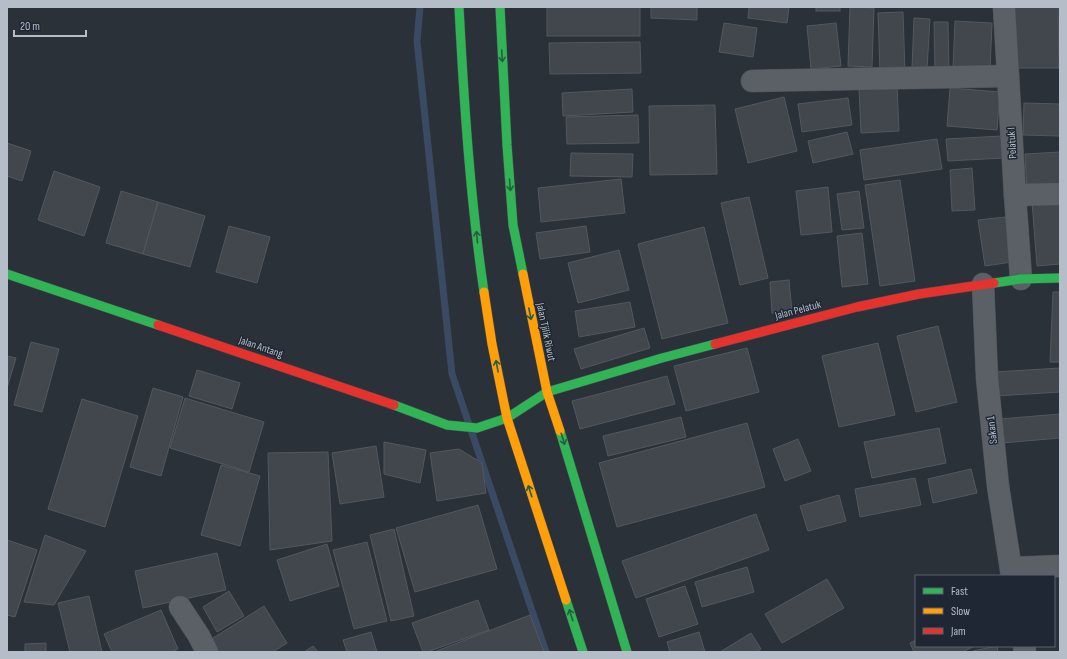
<svg xmlns="http://www.w3.org/2000/svg" width="1067" height="659" font-family="'Sofia Sans Condensed',sans-serif">
<style>
.lines{fill:none;stroke-linecap:round;stroke-linejoin:round}
.stream{stroke:#3a4a63;stroke-width:7}
.building{fill:#42464d;stroke:#53585f}
.street-casing{stroke:#494d53;stroke-width:23}
.fast-casing{stroke:#494d53;stroke-width:10}
.slow-casing{stroke:#494d53;stroke-width:10}
.jam-casing{stroke:#494d53;stroke-width:10}
.street{stroke:#5b5f66;stroke-width:22}
.fast{stroke:#30b455;stroke-width:9}
.slow{stroke:#ff9f0a;stroke-width:9}
.jam{stroke:#e5322d;stroke-width:9}
.oneway{stroke:#255f41}
.labels{text-anchor:middle;dominant-baseline:central;stroke-width:3;stroke-linejoin:round;paint-order:stroke}
.street-label{font-size:11px;fill:#b5bdc9;stroke:#1e2733}
</style>
<rect width="100%" height="100%" fill="#2b3138"/>
<g class="lines">
<polyline class="stream" points="420,7 417,41 452,374 546,652"/>
</g>
<g class="building">
<rect x="547" y="7" width="93" height="29"/>
<polygon points="651,7 697,7 697,20 651,18"/>
<polygon points="749,7 789,7 787,23 748,18"/>
<rect x="816" y="7" width="24" height="4"/>
<polygon points="850,7 874,8 872,67 848,66"/>
<polygon points="1013,7 1058,7 1059,68 1014,68"/>
<polygon points="903,12 905,73 880,73 878,13"/>
<polygon points="914,18 930,19 927,69 912,68"/>
<polygon points="955,21 992,23 990,70 953,68"/>
<polygon points="934,22 948,22 949,71 935,71"/>
<polygon points="724,23 757,28 753,57 719,52"/>
<polygon points="836,23 841,66 811,69 807,26"/>
<polygon points="640,42 641,73 550,74 549,43"/>
<polygon points="897,86 899,131 861,133 859,88"/>
<polygon points="950,88 1000,92 997,130 947,126"/>
<polygon points="632,89 633,112 563,116 562,93"/>
<polygon points="784,97 797,151 748,163 735,109"/>
<polygon points="848,98 852,125 802,132 798,104"/>
<polygon points="1024,103 1060,104 1060,136 1023,135"/>
<polygon points="715,105 717,174 650,175 649,106"/>
<polygon points="638,115 639,143 567,144 566,117"/>
<polygon points="847,132 853,154 813,163 808,141"/>
<polygon points="1002,136 1004,158 948,161 946,139"/>
<polygon points="937,139 942,169 864,180 860,150"/>
<polygon points="7,143 31,151 22,181 7,176"/>
<polygon points="1060,152 1060,187 1027,189 1025,154"/>
<polygon points="571,153 633,154 632,177 570,176"/>
<polygon points="972,168 975,210 952,211 950,170"/>
<polygon points="54,171 100,187 84,236 38,220"/>
<polygon points="621,179 625,213 541,222 538,188"/>
<polygon points="900,180 915,281 880,286 865,185"/>
<polygon points="828,187 832,232 801,235 796,191"/>
<polygon points="121,191 158,202 143,254 106,243"/>
<polygon points="859,191 864,228 842,230 837,194"/>
<polygon points="749,197 768,278 740,285 721,203"/>
<polygon points="1060,200 1060,264 1037,266 1032,202"/>
<polygon points="158,202 205,216 190,267 143,254"/>
<polygon points="1005,217 1012,262 985,266 978,220"/>
<polygon points="229,226 270,237 257,283 216,272"/>
<polygon points="586,226 590,252 540,259 536,233"/>
<polygon points="704,227 728,323 662,339 638,244"/>
<polygon points="862,233 868,284 842,287 837,236"/>
<polygon points="619,250 629,290 578,303 568,263"/>
<polygon points="789,280 792,312 772,313 770,282"/>
<polygon points="1053,292 1060,292 1060,362 1050,362"/>
<polygon points="630,302 635,327 579,337 575,311"/>
<polygon points="938,326 957,402 916,412 897,336"/>
<polygon points="644,328 650,348 581,369 574,349"/>
<polygon points="31,342 59,349 42,412 14,405"/>
<polygon points="878,343 895,415 839,427 822,356"/>
<polygon points="747,348 759,392 686,411 674,366"/>
<polygon points="7,356 16,358 7,388"/>
<polygon points="1060,368 1060,392 996,396 995,372"/>
<polygon points="197,370 240,383 232,409 189,396"/>
<polygon points="667,376 675,404 580,429 572,401"/>
<polygon points="153,388 183,397 161,476 130,467"/>
<polygon points="185,398 264,422 249,472 170,448"/>
<polygon points="82,399 138,416 105,527 48,509"/>
<polygon points="1060,414 1060,438 1002,443 1000,419"/>
<polygon points="681,417 686,437 608,456 603,436"/>
<polygon points="747,423 765,487 617,527 599,463"/>
<polygon points="939,428 946,463 872,478 864,442"/>
<polygon points="798,439 811,471 785,481 773,449"/>
<polygon points="384,442 426,450 420,483 384,474"/>
<polygon points="376,446 384,497 340,504 332,453"/>
<polygon points="459,449 482,463 486,493 437,501 430,453"/>
<polygon points="328,452 332,541 270,550 268,453"/>
<polygon points="221,465 260,476 240,546 201,535"/>
<polygon points="971,469 977,493 933,503 928,479"/>
<polygon points="915,478 921,505 860,517 855,489"/>
<polygon points="839,495 846,521 808,531 800,506"/>
<polygon points="478,505 497,569 415,592 396,528"/>
<polygon points="756,514 769,550 636,598 622,561"/>
<polygon points="394,529 414,616 391,621 370,535"/>
<polygon points="45,535 86,551 54,605 24,602"/>
<polygon points="7,540 37,550 15,617 7,615"/>
<polygon points="367,542 387,621 354,629 333,550"/>
<polygon points="327,544 339,586 290,601 277,560"/>
<polygon points="217,553 226,590 143,608 135,571"/>
<polygon points="747,567 754,592 702,607 695,582"/>
<polygon points="827,579 844,608 782,643 765,614"/>
<polygon points="685,586 698,624 659,637 646,599"/>
<polygon points="229,591 244,616 217,632 203,607"/>
<polygon points="89,596 102,652 70,652 58,603"/>
<polygon points="478,600 489,630 427,652 423,652 412,623"/>
<polygon points="264,606 287,643 273,652 218,652 210,640"/>
<polygon points="161,610 178,649 172,652 112,652 104,634"/>
<polygon points="530,615 544,652 434,652"/>
<polygon points="371,632 377,652 347,652 343,640"/>
<polygon points="699,632 705,652 670,652 667,642"/>
<polygon points="751,633 761,649 756,652 720,652"/>
<polygon points="916,640 916,646 975,646 962,652 914,652 910,643"/>
<polygon points="46,643 46,652 25,652 25,644"/>
<polygon points="313,646 318,652 304,652"/>
<polygon points="997,646 998,652 974,652 973,651"/>
</g>
<g class="lines">
<g class="street-casing">
<g id="street">
<polyline points="1004,7 1015,195 1021,279"/>
<polyline points="752,81 1008,76"/>
<polyline points="1015,195 1060,194"/>
<polyline points="983,284 987,378 998,486 1012,576"/>
<polyline points="1011,568 1060,566"/>
<polyline points="180,607 199,636 207,652"/>
<polyline points="1024,646 1025,652"/>
</g>
</g>
<g class="fast-casing">
<g id="fast">
<path d="M459,7C464,102 470,198 484,292"/>
<polyline points="500,7 507,145 513,225 523,274"/>
<polyline points="7,274 158,325"/>
<polyline points="994,283 1021,279 1060,278"/>
<polyline points="394,405 447,425 477,428 507,418 547,392 662,358 715,344"/>
<polyline points="560,431 627,652"/>
<polyline points="566,600 583,652"/>
</g>
</g>
<g class="slow-casing">
<g id="slow">
<polyline points="523,274 547,392 560,431"/>
<polyline points="484,292 492,344 507,418 566,600"/>
</g>
</g>
<g class="jam-casing">
<g id="jam">
<polyline points="158,325 394,405"/>
<polyline points="715,344 857,307 919,294 994,283"/>
</g>
</g>
<use href="#street" class="street"/>
<use href="#fast" class="fast"/>
<use href="#slow" class="slow"/>
<use href="#jam" class="jam"/>
</g>
<defs><path id="oneway-shaft" d="M-6 0H5M1.5-3L5.5 0L1.5 3" fill="none" stroke-width="1.6" stroke-linecap="round" stroke-linejoin="round"/></defs>
<g class="oneway">
<use href="#oneway-shaft" transform="translate(502 56) rotate(87)"/>
<use href="#oneway-shaft" transform="translate(510 185) rotate(86)"/>
<use href="#oneway-shaft" transform="translate(477 237) rotate(-95)"/>
<use href="#oneway-shaft" transform="translate(530 314) rotate(79)"/>
<use href="#oneway-shaft" transform="translate(497 366) rotate(-101)"/>
<use href="#oneway-shaft" transform="translate(563 439) rotate(73)"/>
<use href="#oneway-shaft" transform="translate(530 491) rotate(-108)"/>
<use href="#oneway-shaft" transform="translate(571 615) rotate(-108)"/>
</g>
<g class="labels">
<g class="street-label">
<text transform="translate(1012 143) rotate(-93)">Pelatuk I</text>
<text transform="translate(798 310) rotate(-15)">Jalan Pelatuk</text>
<text transform="translate(546 332) rotate(78)">Jalan Tjilik Riwut</text>
<text transform="translate(261 347) rotate(19)">Jalan Antang</text>
<text transform="translate(992 430) rotate(-96)">Sakan 1</text>
</g>
</g>
<rect width="1067" height="659" fill="none" stroke="#b5bdc9" stroke-width="16"/>
<rect x="915" y="575" width="140" height="72" fill="#1e2733" stroke="#5a636f"/>
<rect x="923" y="588" width="20" height="6" fill="#30b455" stroke="#5a636f"/>
<text x="951" y="595" font-size="12" fill="#b5bdc9">Fast</text>
<rect x="923" y="608" width="20" height="6" fill="#ff9f0a" stroke="#5a636f"/>
<text x="951" y="615" font-size="12" fill="#b5bdc9">Slow</text>
<rect x="923" y="628" width="20" height="6" fill="#e5322d" stroke="#5a636f"/>
<text x="951" y="635" font-size="12" fill="#b5bdc9">Jam</text>
<path d="M14 30v6h72v-6" fill="none" stroke="#b5bdc9" stroke-width="2"/>
<text x="20" y="30" font-size="12" fill="#b5bdc9" stroke="#1e2733" stroke-width="3" paint-order="stroke">20 m</text>
</svg>
